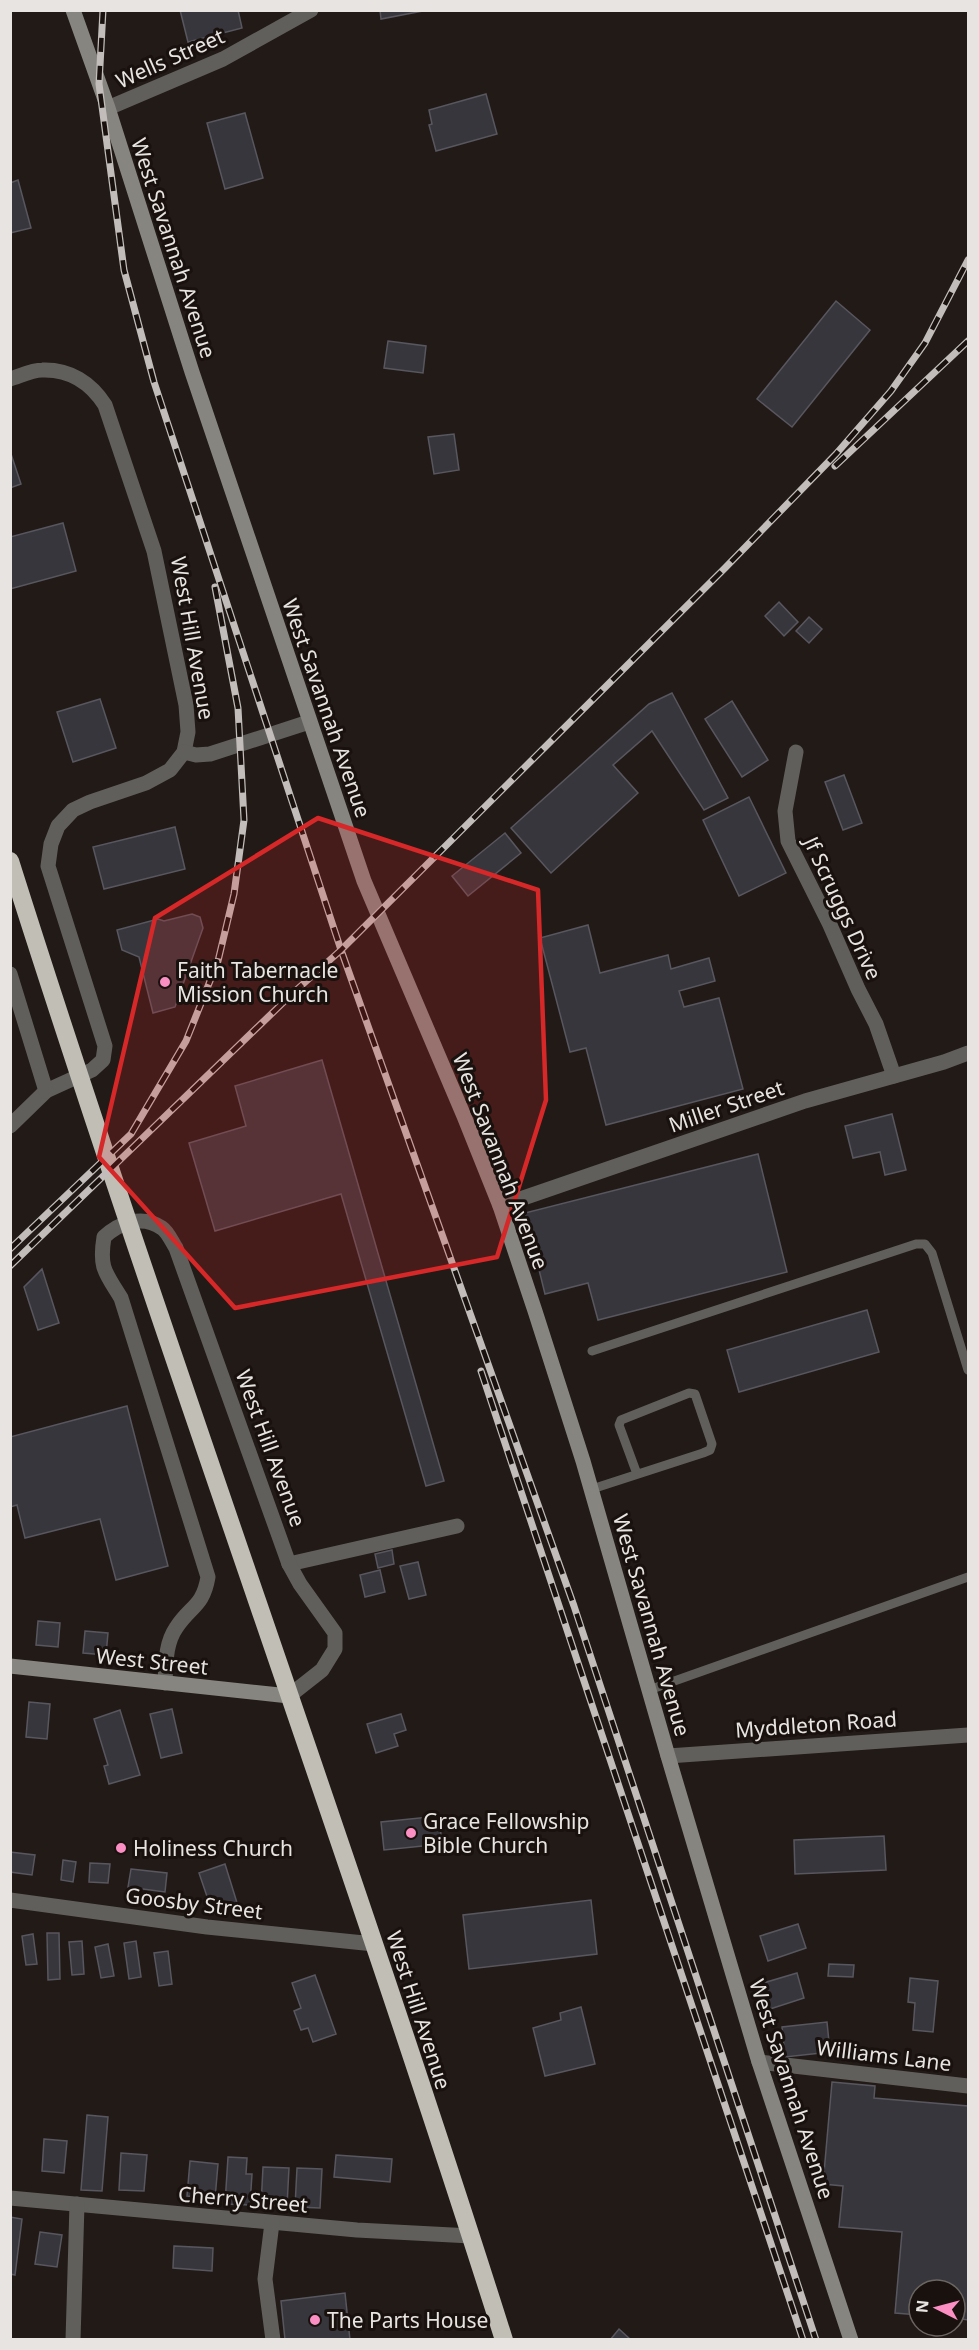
<svg xmlns="http://www.w3.org/2000/svg" width="979" height="2350" font-family="'Noto Sans',sans-serif">
<style>
.building{fill:#38363d;stroke:#58565e;stroke-width:1.5}
.lines{fill:none;stroke-linecap:round;stroke-linejoin:round}
.lane{stroke:#605f5b;stroke-width:9}
.street{stroke:#605f5b;stroke-width:15}
.secondary{stroke:#878580;stroke-width:15}
.highway{stroke:#c1beb5;stroke-width:18}
.rail-casing{stroke:#c2bdba;stroke-width:7}
.rail{stroke:#18110e;stroke-width:4.5;stroke-dasharray:14;stroke-linecap:butt}
.marked{fill:#d62828;fill-opacity:0.2;stroke:#d62828;stroke-width:4.5;stroke-linejoin:round}
.poi-dot{fill:#fb8fc3;stroke:#18110e;stroke-width:2}
.labels{text-anchor:middle;dominant-baseline:central;stroke-width:6;stroke-linejoin:round;paint-order:stroke}
.street-label{font-size:21px;fill:#e8e4e1;stroke:#18110e}
.poi-label{font-size:21px;fill:#e8e4e1;stroke:#18110e;text-anchor:start}
</style>
<rect width="100%" height="100%" fill="#211a17"/>
<g class="building">
<polygon points="180,10 238,10 242,28 188,42"/>
<polygon points="380,10 428,10 381,19"/>
<polygon points="486,94 497,134 436,151 429,125 432,124 429,110"/>
<polygon points="245,113 263,178 225,189 207,123"/>
<polygon points="18,180 31,228 10,233 10,183"/>
<polygon points="836,301 870,330 792,427 757,399"/>
<polygon points="388,341 426,346 423,373 384,368"/>
<polygon points="454,434 459,470 434,474 428,437"/>
<polygon points="10,451 21,484 10,488"/>
<polygon points="63,523 76,571 10,589 10,537"/>
<polygon points="779,602 798,622 784,636 765,616"/>
<polygon points="809,617 822,629 809,643 796,631"/>
<polygon points="672,693 728,798 704,810 652,731 613,765 638,793 551,873 511,828 649,704"/>
<polygon points="100,699 116,748 73,762 57,712"/>
<polygon points="732,701 768,760 742,777 705,719"/>
<polygon points="844,775 862,823 843,830 825,782"/>
<polygon points="749,797 786,873 739,896 703,820"/>
<polygon points="175,827 185,869 104,889 93,847"/>
<polygon points="505,833 521,853 468,896 452,876"/>
<polygon points="192,914 200,917 203,928 175,1007 153,1013 139,957 122,950 117,930 158,919 164,921"/>
<polygon points="588,925 600,973 668,955 671,969 709,958 715,981 679,991 684,1007 719,998 743,1089 606,1125 586,1048 570,1052 540,938"/>
<polygon points="322,1060 444,1481 426,1486 341,1194 215,1231 189,1143 246,1126 235,1086"/>
<polygon points="892,1114 906,1170 885,1175 880,1152 853,1158 845,1126"/>
<polygon points="758,1154 787,1272 598,1320 588,1283 545,1294 525,1213"/>
<polygon points="42,1269 59,1323 38,1330 24,1287"/>
<polygon points="867,1310 879,1352 739,1392 727,1350"/>
<polygon points="127,1406 168,1566 116,1580 100,1519 25,1538 17,1505 10,1507 10,1437"/>
<polygon points="392,1550 394,1564 378,1568 375,1554"/>
<polygon points="418,1562 426,1595 409,1599 400,1566"/>
<polygon points="380,1570 385,1592 365,1597 360,1575"/>
<polygon points="38,1621 60,1623 58,1647 36,1645"/>
<polygon points="85,1631 108,1633 106,1655 83,1653"/>
<polygon points="29,1702 50,1704 47,1739 26,1737"/>
<polygon points="172,1709 182,1753 161,1758 150,1714"/>
<polygon points="120,1710 140,1775 109,1784 104,1766 108,1765 94,1719"/>
<polygon points="401,1714 406,1730 394,1734 398,1746 376,1753 367,1724"/>
<polygon points="439,1816 442,1844 384,1850 381,1822"/>
<polygon points="884,1836 886,1870 795,1874 794,1840"/>
<polygon points="10,1852 35,1855 32,1875 10,1872"/>
<polygon points="63,1860 76,1862 73,1882 61,1880"/>
<polygon points="90,1863 110,1864 108,1883 89,1882"/>
<polygon points="225,1864 238,1906 213,1914 199,1873"/>
<polygon points="131,1869 167,1873 165,1892 128,1887"/>
<polygon points="591,1900 597,1954 469,1969 463,1915"/>
<polygon points="798,1924 806,1948 768,1961 760,1936"/>
<polygon points="47,1933 59,1933 60,1979 48,1980"/>
<polygon points="33,1934 37,1964 26,1965 22,1936"/>
<polygon points="82,1941 84,1974 72,1975 69,1942"/>
<polygon points="136,1941 141,1977 129,1979 124,1943"/>
<polygon points="108,1944 114,1976 101,1978 95,1947"/>
<polygon points="168,1951 172,1984 159,1986 154,1953"/>
<polygon points="829,1964 854,1965 853,1977 828,1976"/>
<polygon points="797,1973 804,1998 767,2010 760,1984"/>
<polygon points="315,1975 336,2034 313,2042 308,2028 301,2030 294,2011 301,2008 292,1983"/>
<polygon points="910,1978 938,1981 933,2032 913,2030 915,2003 908,2002"/>
<polygon points="581,2007 595,2064 545,2076 533,2028 561,2020 560,2013"/>
<polygon points="827,2022 830,2052 785,2057 782,2027"/>
<polygon points="832,2082 875,2086 874,2098 968,2106 968,2320 955,2318 955,2290 919,2290 919,2315 895,2313 902,2232 839,2227 843,2186 823,2184"/>
<polygon points="87,2115 108,2117 102,2191 81,2190"/>
<polygon points="44,2139 67,2141 64,2173 42,2171"/>
<polygon points="121,2153 147,2155 144,2191 119,2190"/>
<polygon points="336,2155 392,2159 390,2182 334,2177"/>
<polygon points="228,2157 247,2158 246,2174 252,2174 250,2205 225,2204"/>
<polygon points="190,2161 218,2164 215,2199 187,2196"/>
<polygon points="263,2167 289,2168 287,2206 261,2205"/>
<polygon points="297,2168 322,2169 320,2208 295,2207"/>
<polygon points="10,2217 22,2219 15,2275 10,2274"/>
<polygon points="40,2232 62,2235 57,2267 35,2264"/>
<polygon points="174,2246 213,2248 212,2271 173,2268"/>
<polygon points="345,2293 350,2340 285,2340 281,2301"/>
<polygon points="619,2329 631,2340 610,2340"/>
</g>
<g class="lines">
<g class="lane">
<polyline points="592,1351 916,1244 925,1244 932,1253 968,1370"/>
<polyline points="592,1489 703,1453 710,1450 712,1444 695,1394 689,1393 621,1420 619,1425 637,1474"/>
<polyline points="649,1690 968,1577"/>
</g>
<g class="street">
<polyline points="108,108 223,59 311,10"/>
<path d="M10,379C20,376 32,370 42,370C70,369 91,383 105,405L154,551L186,705L188,732L184,752L170,770L146,783L90,802L73,810L58,826L51,844L48,866L105,1046L103,1060L92,1070L46,1091L10,1126"/>
<polyline points="184,752 196,755 210,754 309,722"/>
<polyline points="796,752 785,811 788,841 830,925 858,989 876,1024 894,1076"/>
<polyline points="10,974 46,1091"/>
<polyline points="500,1206 805,1101 944,1062 968,1053"/>
<polyline points="289,1564 457,1526"/>
<path d="M165,1683C166,1665 165,1644 176,1628C190,1606 203,1607 208,1577L121,1298C105,1272 99,1268 104,1237C119,1223 142,1214 162,1228C168,1232 172,1242 176,1248L289,1564L300,1584L335,1633V1649L322,1670L289,1696"/>
<polyline points="668,1756 968,1735"/>
<polyline points="10,1900 207,1927 374,1944"/>
<polyline points="759,2062 968,2086"/>
<polyline points="10,2198 357,2230 471,2236"/>
<polyline points="272,2223 265,2279 273,2340"/>
<polyline points="73,2340 77,2204"/>
</g>
<g class="secondary">
<polyline points="73,10 108,108 192,372 364,881 464,1116 500,1206 535,1311 583,1461 668,1756 759,2062 851,2340"/>
<polyline points="10,1666 289,1696"/>
</g>
<path class="highway" d="M10,861C167,1357 347,1844 504,2340"/>
<g class="rail-casing">
<g id="rail">
<polyline points="103,10 99,84 124,270 154,382 341,950 574,1606 816,2340"/>
<polyline points="835,466 968,341"/>
<polyline points="10,1249 131,1134 186,1041 218,961 234,894 244,820 238,708 215,587"/>
<polyline points="10,1266 293,993 341,950 725,568 836,454 891,391 925,343 968,260"/>
<polyline points="481,1371 803,2340"/>
</g>
</g>
<use href="#rail" class="rail"/>
</g>
<path class="marked" d="M318,818L538,890L546,1100L497,1257L235,1308L99,1157L155,918Z"/>
<g class="poi-dot">
<circle cx="165" cy="982" r="6"/>
<circle cx="411" cy="1833" r="6"/>
<circle cx="121" cy="1848" r="6"/>
<circle cx="315" cy="2320" r="6"/>
</g>
<g class="labels">
<g class="street-label">
<text transform="translate(170 58) rotate(-24)">Wells Street</text>
<text transform="translate(174 248) rotate(72)">West Savannah Avenue</text>
<text transform="translate(193 638) rotate(80)">West Hill Avenue</text>
<text transform="translate(327 708) rotate(71)">West Savannah Avenue</text>
<text transform="translate(843 908) rotate(65)">Jf Scruggs Drive</text>
<text transform="translate(726 1106) rotate(-19)">Miller Street</text>
<text transform="translate(501 1161) rotate(69)">West Savannah Avenue</text>
<text transform="translate(271 1448) rotate(70)">West Hill Avenue</text>
<text transform="translate(652 1625) rotate(74)">West Savannah Avenue</text>
<text transform="translate(152 1661) rotate(6)">West Street</text>
<text transform="translate(816 1724) rotate(-4)">Myddleton Road</text>
<text transform="translate(194 1903) rotate(7)">Goosby Street</text>
<text transform="translate(419 2010) rotate(72)">West Hill Avenue</text>
<text transform="translate(884 2055) rotate(7)">Williams Lane</text>
<text transform="translate(792 2089) rotate(72)">West Savannah Avenue</text>
<text transform="translate(243 2199) rotate(5)">Cherry Street</text>
</g>
<g class="poi-label">
<text x="177" y="970">Faith Tabernacle<tspan x="177" dy="24">Mission Church</tspan></text>
<text x="423" y="1821">Grace Fellowship<tspan x="423" dy="24">Bible Church</tspan></text>
<text x="133" y="1848">Holiness Church</text>
<text x="327" y="2320">The Parts House</text>
</g>
</g>
<rect width="979" height="2350" fill="none" stroke="#e8e4e1" stroke-width="24"/>
<g transform="translate(937 2308) rotate(276)"><circle r="28" fill="#18110e" stroke="#6b6562" stroke-width="1.5"/>
<path d="M0-4.5L10 22L0 15L-10 22Z" fill="#fb8fc3"/>
<text y="-9" font-size="16" font-weight="bold" text-anchor="middle" fill="#e8e4e1">N</text>
</g>
</svg>
